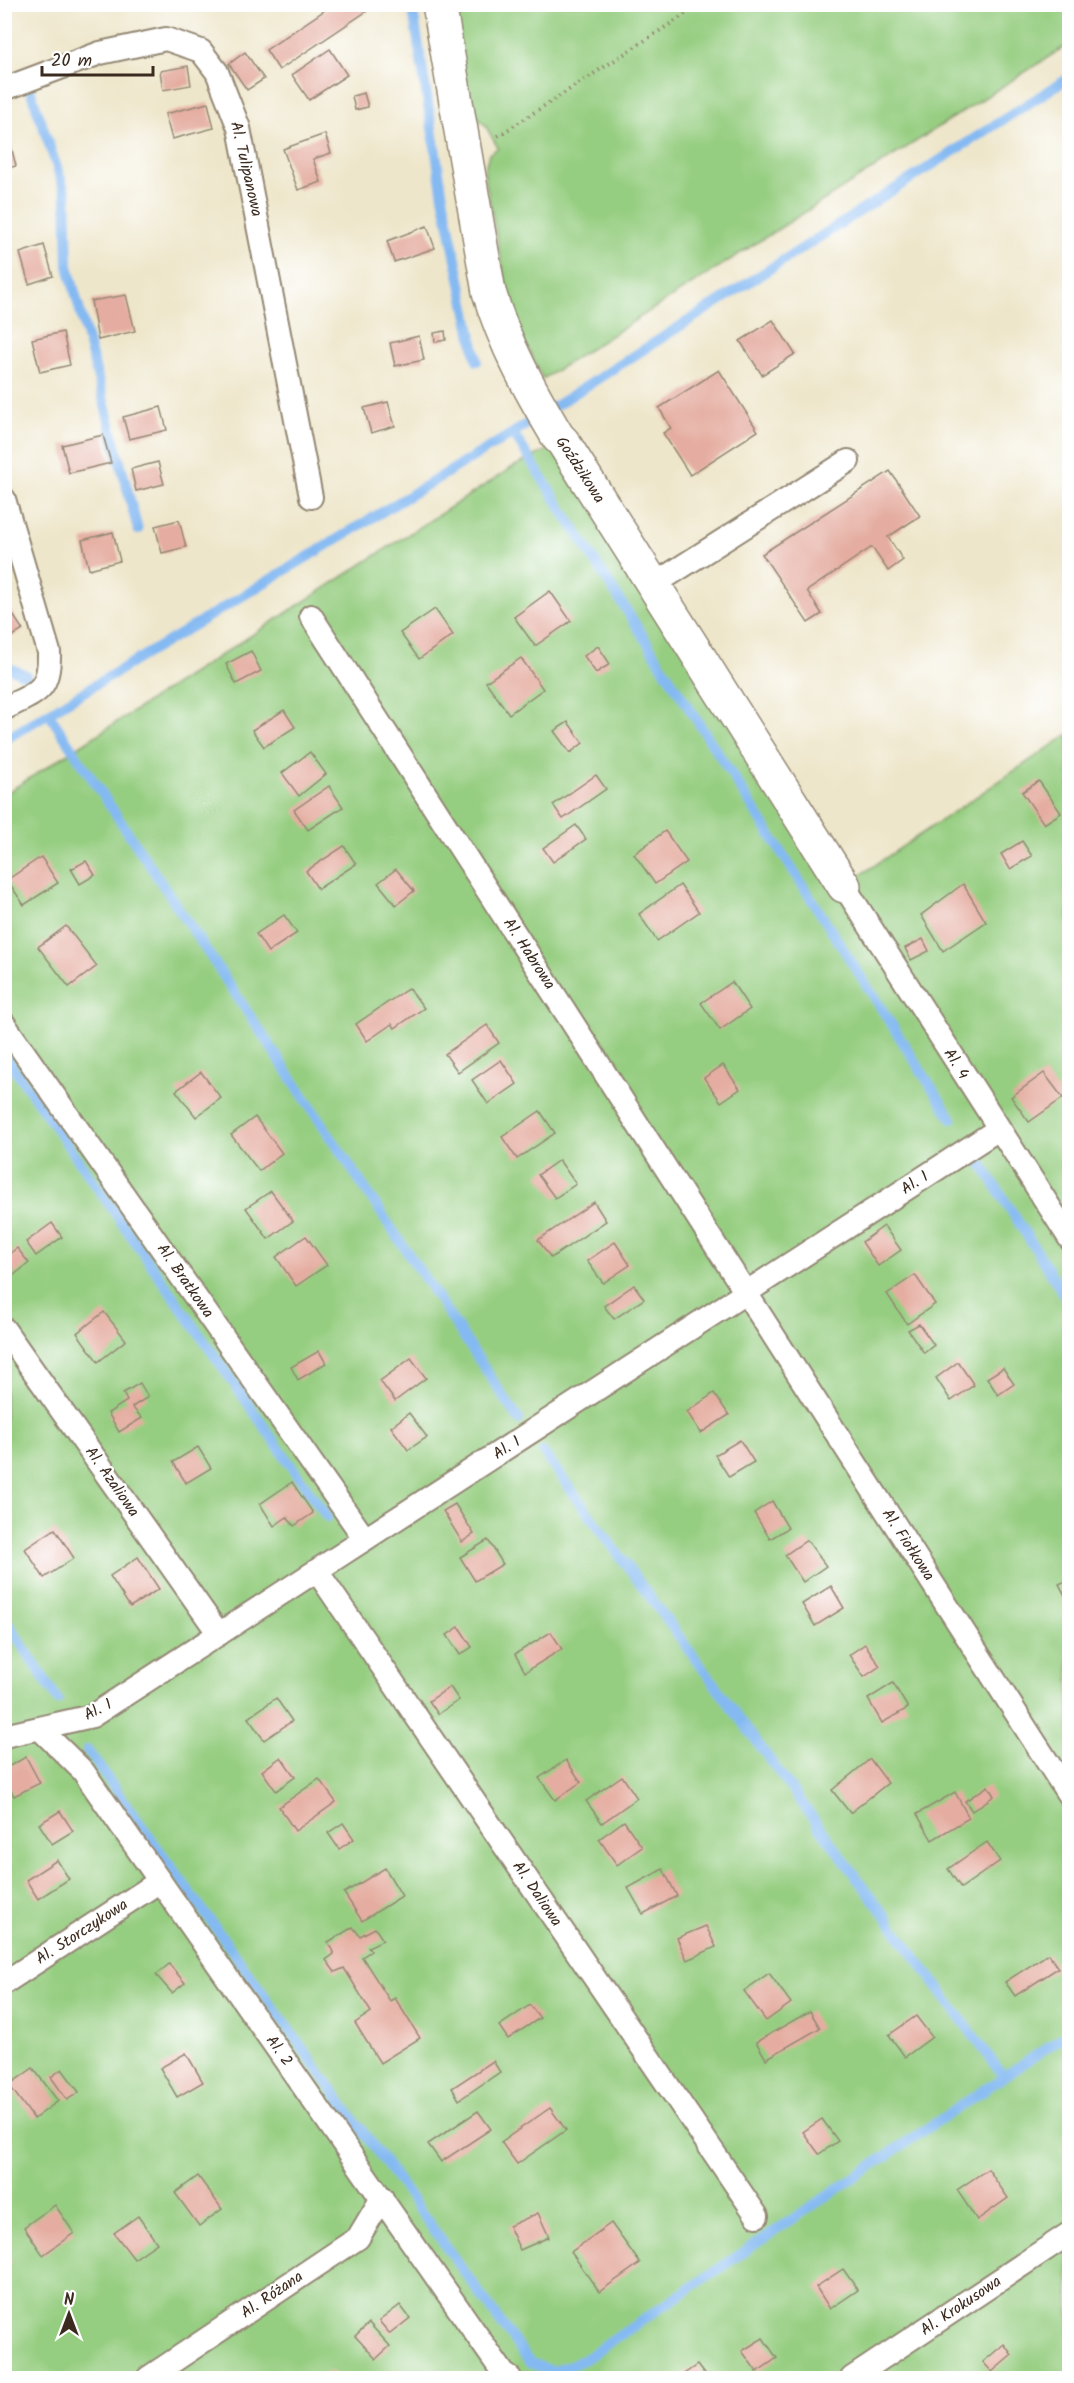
<svg xmlns="http://www.w3.org/2000/svg" width="1074" height="2383" font-family="Kalam,sans-serif">
<style>
.green{fill:#96ce81;stroke:#687c50;stroke-width:1.5}
.lines{fill:none;stroke-linecap:round;stroke-linejoin:round}
.stream{stroke:#84b9f2;stroke-width:10}
.building{fill:#e5ada1}
.lane-casing{stroke:#948874;stroke-width:26}
.street-casing{stroke:#948874;stroke-width:36}
.path{stroke:#948874;stroke-width:4;stroke-dasharray:1.5 4.5;stroke-linecap:butt}
.lane{stroke:#fff;stroke-width:22}
.street{stroke:#fff;stroke-width:33}
.labels{text-anchor:middle;dominant-baseline:central;stroke-width:4.5;stroke-linejoin:round;paint-order:stroke}
.street-label{font-size:16px;fill:#3b2a1e;stroke:#fff}
</style>
<rect width="100%" height="100%" fill="#fff"/>
<filter id="ink" filterUnits="userSpaceOnUse"><feTurbulence type="fractalNoise" baseFrequency=".0167" numOctaves="2"/><feDisplacementMap in="SourceGraphic" scale="12" xChannelSelector="R" yChannelSelector="G"/><feConvolveMatrix kernelMatrix="1 2 1 2 8 2 1 2 1" color-interpolation-filters="sRGB"/></filter>
<filter id="wash" filterUnits="userSpaceOnUse"><feTurbulence type="fractalNoise" baseFrequency=".008" numOctaves="4" result="noise"/><feDisplacementMap in="SourceGraphic" scale="24" xChannelSelector="R" yChannelSelector="G"/><feGaussianBlur stdDeviation="1.35" result="paint"/><feColorMatrix in="noise" values="0 0 0 0 0 0 0 0 0 0 0 0 0 0 0 0 0 1.4 0 .05"/><feComposite in="paint" operator="in"/></filter>
<g filter="url(#wash)">
<rect width="100%" height="100%" fill="#eee6ca"/>
<g class="green">
<polygon points="451,5 1069,5 1069,44 543,379 512,316 484,172 489,154 498,148 485,125 468,110"/>
<polygon points="563,442 844,886 1069,734 1069,2378 5,2378 5,794 513,467"/>
</g>
<g class="lines">
<g class="stream">
<polyline points="412,4 443,197 477,361"/>
<polyline points="31,92 66,194 68,266 138,530"/>
<polyline points="513,433 952,1119"/>
<polyline points="4,666 26,675"/>
<polyline points="49,714 519,1420"/>
<polyline points="4,740 513,433 1070,77"/>
<polyline points="4,1054 327,1517"/>
<polyline points="976,1155 1070,1304"/>
<polyline points="543,1452 1004,2077"/>
<polyline points="4,1617 58,1700"/>
<polyline points="87,1750 530,2363 553,2371 582,2361 1070,2032"/>
</g>
</g>
<g id="blocks">
<g class="building">
<polygon points="334,4 363,4 367,11 279,70 266,50"/>
<polygon points="330,49 347,75 309,100 292,75"/>
<polygon points="245,52 264,79 247,90 229,64"/>
<polygon points="188,66 191,85 163,90 160,71"/>
<polygon points="364,93 368,107 355,110 352,96"/>
<polygon points="208,103 214,128 172,139 165,114"/>
<polygon points="8,134 16,166 4,169 4,135"/>
<polygon points="325,134 331,153 313,159 321,182 298,190 283,149"/>
<polygon points="427,226 435,248 394,262 387,241"/>
<polygon points="44,245 53,276 29,284 20,253"/>
<polygon points="126,295 135,331 98,340 91,301"/>
<polygon points="773,320 795,354 762,375 740,341"/>
<polygon points="445,331 446,340 435,342 434,333"/>
<polygon points="63,332 70,365 40,372 32,339"/>
<polygon points="419,336 424,360 395,366 390,343"/>
<polygon points="719,370 758,431 690,475 663,433 671,428 659,408"/>
<polygon points="388,402 395,426 371,433 364,408"/>
<polygon points="161,407 167,430 129,439 123,417"/>
<polygon points="103,435 111,463 69,473 62,445"/>
<polygon points="158,462 164,484 136,491 131,469"/>
<polygon points="890,471 920,516 888,537 903,560 888,571 872,547 807,591 822,614 808,623 762,554"/>
<polygon points="179,520 186,547 162,553 155,526"/>
<polygon points="113,532 120,561 89,569 82,540"/>
<polygon points="550,591 571,621 535,646 514,617"/>
<polygon points="4,601 23,630 4,641"/>
<polygon points="435,609 453,635 419,659 400,633"/>
<polygon points="598,646 610,664 596,673 584,656"/>
<polygon points="251,651 261,671 236,684 226,664"/>
<polygon points="521,658 543,689 509,714 486,682"/>
<polygon points="284,710 295,727 264,747 252,730"/>
<polygon points="568,722 583,743 570,753 554,731"/>
<polygon points="310,752 326,774 299,796 282,773"/>
<polygon points="596,775 606,789 563,819 553,805"/>
<polygon points="1039,781 1061,813 1044,824 1022,792"/>
<polygon points="329,786 343,807 308,830 294,810"/>
<polygon points="576,825 586,839 553,862 543,848"/>
<polygon points="665,831 687,862 655,884 634,854"/>
<polygon points="1022,841 1032,856 1010,869 1001,854"/>
<polygon points="344,846 356,864 318,889 306,871"/>
<polygon points="41,857 58,883 24,905 7,880"/>
<polygon points="86,861 95,875 80,884 71,869"/>
<polygon points="396,869 414,891 396,905 378,883"/>
<polygon points="963,884 986,922 943,951 921,915"/>
<polygon points="680,885 699,912 657,941 639,914"/>
<polygon points="284,915 297,933 268,952 256,934"/>
<polygon points="66,926 97,966 69,987 38,947"/>
<polygon points="923,939 929,951 911,960 905,948"/>
<polygon points="732,982 750,1009 720,1030 701,1003"/>
<polygon points="409,988 424,1008 395,1028 392,1024 367,1041 356,1024"/>
<polygon points="487,1025 499,1043 458,1072 445,1054"/>
<polygon points="501,1060 517,1084 488,1104 472,1080"/>
<polygon points="723,1065 740,1089 721,1102 704,1078"/>
<polygon points="201,1072 221,1098 196,1117 176,1091"/>
<polygon points="1044,1073 1063,1098 1029,1122 1011,1097"/>
<polygon points="540,1111 555,1133 517,1159 502,1137"/>
<polygon points="255,1117 282,1153 259,1171 231,1135"/>
<polygon points="559,1160 576,1184 555,1198 538,1175"/>
<polygon points="271,1191 293,1221 268,1239 246,1208"/>
<polygon points="594,1202 606,1221 551,1258 538,1240"/>
<polygon points="52,1223 62,1237 36,1256 26,1242"/>
<polygon points="884,1226 901,1250 878,1266 862,1242"/>
<polygon points="306,1236 327,1265 296,1286 276,1257"/>
<polygon points="615,1242 630,1265 603,1283 587,1261"/>
<polygon points="17,1248 29,1263 14,1275 4,1263 4,1258"/>
<polygon points="915,1275 935,1304 907,1324 887,1294"/>
<polygon points="634,1285 644,1299 614,1319 604,1306"/>
<polygon points="104,1312 126,1340 98,1362 77,1333"/>
<polygon points="919,1324 934,1345 924,1353 908,1330"/>
<polygon points="319,1351 326,1363 298,1380 291,1367"/>
<polygon points="411,1358 426,1378 395,1401 380,1381"/>
<polygon points="958,1362 974,1385 951,1401 936,1378"/>
<polygon points="1003,1368 1014,1384 998,1395 987,1378"/>
<polygon points="140,1383 148,1397 132,1407 142,1418 119,1432 108,1413 127,1401 123,1393"/>
<polygon points="714,1393 729,1415 701,1433 687,1412"/>
<polygon points="409,1413 427,1437 408,1450 391,1427"/>
<polygon points="740,1440 754,1462 729,1477 715,1455"/>
<polygon points="198,1447 211,1468 186,1483 173,1462"/>
<polygon points="292,1482 313,1513 294,1526 287,1517 274,1526 260,1504"/>
<polygon points="772,1501 788,1528 770,1539 754,1513"/>
<polygon points="455,1504 474,1534 462,1542 443,1511"/>
<polygon points="55,1529 74,1558 44,1578 25,1549"/>
<polygon points="488,1540 503,1564 475,1581 460,1557"/>
<polygon points="807,1540 826,1566 803,1582 785,1555"/>
<polygon points="138,1557 159,1589 130,1607 110,1576"/>
<polygon points="1070,1579 1070,1605 1059,1584"/>
<polygon points="831,1586 844,1608 815,1626 802,1604"/>
<polygon points="459,1627 472,1647 460,1655 447,1635"/>
<polygon points="551,1632 562,1649 525,1672 515,1654"/>
<polygon points="865,1644 880,1666 864,1677 849,1655"/>
<polygon points="893,1683 908,1708 882,1723 868,1699"/>
<polygon points="450,1687 459,1700 438,1714 429,1701"/>
<polygon points="276,1698 292,1721 264,1740 248,1718"/>
<polygon points="26,1757 40,1783 14,1796 4,1778 4,1769"/>
<polygon points="281,1757 295,1777 276,1791 262,1771"/>
<polygon points="870,1759 888,1783 850,1813 832,1790"/>
<polygon points="566,1760 581,1782 555,1800 539,1778"/>
<polygon points="622,1776 637,1798 602,1823 586,1801"/>
<polygon points="319,1779 336,1802 295,1831 279,1807"/>
<polygon points="988,1786 994,1796 972,1811 965,1801"/>
<polygon points="955,1792 969,1818 932,1840 917,1814"/>
<polygon points="60,1811 73,1831 52,1844 39,1824"/>
<polygon points="624,1821 642,1847 617,1865 599,1839"/>
<polygon points="343,1823 354,1839 339,1849 328,1833"/>
<polygon points="987,1842 1000,1861 961,1888 948,1869"/>
<polygon points="57,1860 69,1879 38,1899 26,1880"/>
<polygon points="385,1868 402,1896 362,1921 344,1893"/>
<polygon points="663,1869 677,1896 643,1914 628,1888"/>
<polygon points="706,1926 716,1947 687,1960 677,1938"/>
<polygon points="353,1927 360,1936 375,1928 383,1940 368,1947 371,1951 362,1957 390,2001 395,1998 420,2038 380,2063 355,2023 371,2012 344,1968 335,1972 326,1960 334,1954 328,1942"/>
<polygon points="1048,1954 1058,1968 1015,1996 1005,1982"/>
<polygon points="169,1964 185,1983 172,1993 156,1975"/>
<polygon points="769,1973 791,2003 766,2021 744,1991"/>
<polygon points="530,2005 540,2018 508,2039 499,2026"/>
<polygon points="810,2011 820,2028 766,2059 756,2042"/>
<polygon points="916,2016 932,2037 905,2057 889,2035"/>
<polygon points="186,2053 203,2082 177,2097 160,2068"/>
<polygon points="493,2061 500,2072 459,2100 452,2088"/>
<polygon points="33,2068 58,2101 34,2119 9,2085"/>
<polygon points="62,2069 79,2092 67,2100 51,2077"/>
<polygon points="550,2108 566,2130 517,2164 501,2142"/>
<polygon points="478,2111 491,2129 441,2162 428,2144"/>
<polygon points="822,2119 838,2141 819,2154 803,2132"/>
<polygon points="988,2169 1008,2198 977,2220 957,2190"/>
<polygon points="198,2176 222,2209 199,2226 175,2193"/>
<polygon points="55,2205 74,2233 43,2255 24,2227"/>
<polygon points="538,2213 549,2237 520,2250 509,2226"/>
<polygon points="138,2216 157,2243 134,2259 114,2233"/>
<polygon points="611,2223 640,2263 599,2292 571,2252"/>
<polygon points="4,2251 12,2262 4,2267"/>
<polygon points="843,2269 858,2290 830,2309 816,2287"/>
<polygon points="400,2305 410,2318 390,2334 379,2321"/>
<polygon points="369,2323 390,2346 376,2359 355,2336"/>
<polygon points="763,2338 777,2358 757,2372 742,2351"/>
<polygon points="1004,2344 1012,2355 992,2372 983,2362"/>
<polygon points="697,2365 707,2378 678,2378"/>
<polygon points="331,2371 337,2378 320,2378"/>
</g>
</g>
</g>
<g filter="url(#ink)">
<use href="#blocks" fill-opacity="0" stroke="#948874" stroke-width="1.5"/>
<g class="lines">
<g class="lane-casing">
<g id="lane">
<polyline points="4,89 100,53 166,39 201,51 217,72 239,128 311,497"/>
<path d="M4,499L49,652C50,692 36,692 4,709"/>
<polyline points="653,585 848,461"/>
<polyline points="311,616 1070,1797"/>
<polyline points="844,886 1070,1239"/>
<polyline points="4,1024 365,1539"/>
<polyline points="4,1329 219,1634"/>
<polyline points="317,1571 757,2216"/>
<polyline points="41,1730 83,1771 504,2374 510,2378"/>
<polyline points="4,1736 92,1716 997,1130"/>
<polyline points="4,1983 160,1881"/>
<polyline points="148,2378 358,2238 382,2198"/>
<polyline points="852,2378 1070,2233"/>
</g>
</g>
<g class="street-casing">
<path id="street" d="M439,4L489,292C505,345 530,390 558,437L563,442L844,886"/>
</g>
<polyline class="path" points="498,136 701,4"/>
<use href="#lane" class="lane"/>
<use href="#street" class="street"/>
</g>
</g>
<g class="labels">
<g class="street-label">
<text transform="translate(246 169) rotate(77)">Al. Tulipanowa</text>
<text transform="translate(580 470) rotate(57)">Goździkowa</text>
<text transform="translate(529 954) rotate(57)">Al. Habrowa</text>
<text transform="translate(956 1064) rotate(58)">Al. 4</text>
<text transform="translate(915 1183) rotate(-33)">Al. 1</text>
<text transform="translate(185 1281) rotate(55)">Al. Bratkowa</text>
<text transform="translate(507 1448) rotate(-33)">Al. 1</text>
<text transform="translate(112 1482) rotate(55)">Al. Azaliowa</text>
<text transform="translate(908 1545) rotate(57)">Al. Fiołkowa</text>
<text transform="translate(98 1710) rotate(-27)">Al. 1</text>
<text transform="translate(537 1894) rotate(56)">Al. Daliowa</text>
<text transform="translate(82 1932) rotate(-33)">Al. Storczykowa</text>
<text transform="translate(279 2051) rotate(55)">Al. 2</text>
<text transform="translate(272 2295) rotate(-34)">Al. Różana</text>
<text transform="translate(961 2306) rotate(-34)">Al. Krokusowa</text>
</g>
</g>
<rect width="1074" height="2383" fill="none" stroke="#fff" stroke-width="24"/>
<g transform="translate(69 2314)" stroke="#ffffff" stroke-width="4.5" paint-order="stroke">
<path d="M0-4.5L10 22L0 15L-10 22Z" fill="#3b2a1e"/>
<text y="-9" font-size="16" font-weight="bold" text-anchor="middle" fill="#3b2a1e">N</text>
</g>
<path d="M42 66v9h111v-9" fill="none" stroke="#3b2a1e" stroke-width="3"/>
<text x="51" y="66" font-size="18" fill="#3b2a1e" stroke="#ffffff" stroke-width="4.5" paint-order="stroke">20 m</text>
</svg>
